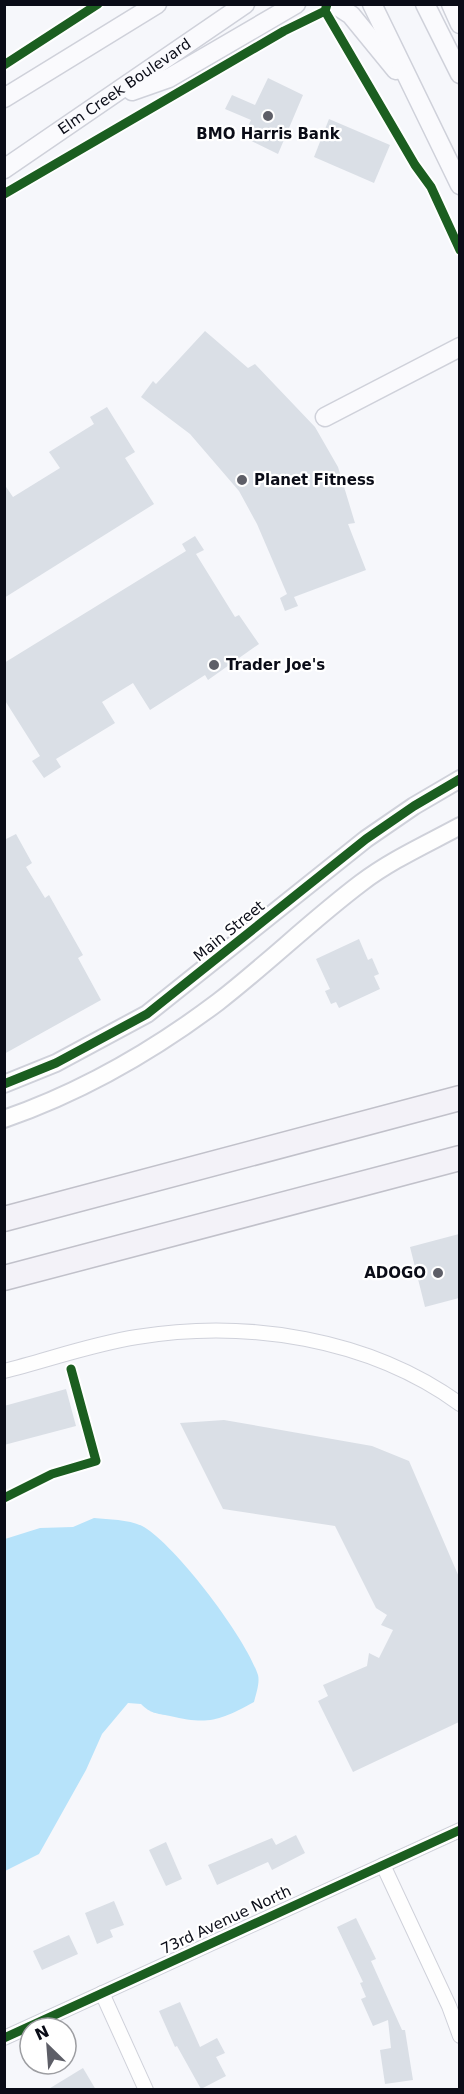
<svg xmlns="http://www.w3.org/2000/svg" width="464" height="2094" font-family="'DejaVu Sans',sans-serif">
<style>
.water{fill:#b7e3fa}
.building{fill:#dadfe6}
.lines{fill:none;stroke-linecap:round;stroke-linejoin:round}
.minor-casing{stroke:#cfd1da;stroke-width:16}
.tertiary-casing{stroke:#cfd1da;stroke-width:20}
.secondary-casing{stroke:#cfd1da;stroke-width:21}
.motorway-casing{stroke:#c1c1ca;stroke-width:27}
.minor{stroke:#fefefe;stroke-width:14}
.tertiary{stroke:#fefefe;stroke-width:16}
.secondary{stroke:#fafafd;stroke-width:18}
.motorway{stroke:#f3f2f8;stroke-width:24}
.cycleway-casing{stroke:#fff;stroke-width:13}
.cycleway{stroke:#1b5e20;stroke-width:9}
.poi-dot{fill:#5d5e67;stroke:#fff;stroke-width:2}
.labels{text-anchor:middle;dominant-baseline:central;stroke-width:4.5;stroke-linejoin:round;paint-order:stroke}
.street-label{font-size:15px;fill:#0a0c17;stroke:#fff}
.poi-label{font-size:15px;font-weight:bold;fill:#0a0c17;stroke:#fff;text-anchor:start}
</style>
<rect width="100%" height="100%" fill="#f6f7fb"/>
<path class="water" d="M94,1518C110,1520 129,1519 144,1527C177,1547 246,1638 258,1675C260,1683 256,1694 254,1702C219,1721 208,1725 170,1716C156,1713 151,1714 141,1704L128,1703L102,1734L86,1770L39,1854L5,1871V1539L40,1528L73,1527Z"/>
<g class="building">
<polygon points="268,78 303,95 278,154 243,137 251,120 225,109 232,95 255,105"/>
<polygon points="329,119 390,145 374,183 314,157"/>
<polygon points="205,331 248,368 255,364 315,427 338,467 355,523 348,524 366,570 294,597 298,606 285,611 280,598 287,594 257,524 239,491 190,434 141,397 153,381 156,384"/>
<polygon points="107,407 135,452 125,458 154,504 4,598 4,484 13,497 60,468 49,452 94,424 90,417"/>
<polygon points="195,536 204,550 196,554 235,617 239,615 259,644 208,680 205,675 150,710 133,683 102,702 115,723 56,759 61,767 44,778 32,761 40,756 4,699 4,663 186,551 182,544"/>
<polygon points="16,834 32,863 26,867 45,898 49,895 83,955 78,958 101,1000 4,1054 4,840"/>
<polygon points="359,939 368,960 372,958 379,974 374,976 380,989 339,1008 336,1002 331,1004 325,991 330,989 316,959"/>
<polygon points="459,1234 459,1298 425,1307 410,1247"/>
<polygon points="66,1389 76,1426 4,1445 4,1406"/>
<polygon points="224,1420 372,1446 409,1461 459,1577 459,1722 353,1772 318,1701 328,1696 323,1685 367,1666 369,1653 379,1658 393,1630 381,1625 387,1615 376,1608 335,1526 223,1509 180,1423"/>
<polygon points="296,1835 305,1853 272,1870 268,1862 217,1885 208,1865 272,1838 276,1845"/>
<polygon points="166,1842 182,1879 166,1886 149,1850"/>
<polygon points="114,1901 124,1925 110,1930 113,1937 97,1944 85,1913"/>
<polygon points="356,1918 376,1959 371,1961 402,2030 405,2030 413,2080 385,2084 380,2050 391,2048 388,2020 373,2026 361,1999 366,1997 360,1983 363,1982 337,1927"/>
<polygon points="69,1935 78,1954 42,1970 33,1951"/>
<polygon points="180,2002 200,2047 217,2038 225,2053 216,2057 226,2076 201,2089 177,2046 175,2047 159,2011"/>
<polygon points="83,2068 96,2090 47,2090"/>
</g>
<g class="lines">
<g class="minor-casing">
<g id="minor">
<path d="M4,1371C48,1360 92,1344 137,1337C246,1319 369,1338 460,1404"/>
<polyline points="383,1865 449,2006 460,2036"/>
<polyline points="102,1993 146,2090"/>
<polyline points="4,2038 460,1830"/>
</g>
</g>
<g class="tertiary-casing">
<g id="tertiary">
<polyline points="4,1084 56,1063 147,1014 366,839 414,806 460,779"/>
<path d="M4,1119C82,1092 153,1051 218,1002C267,964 312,920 361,883C391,860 427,844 460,826"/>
</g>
</g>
<g class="secondary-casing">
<g id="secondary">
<polyline points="334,4 351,15 396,70"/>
<polyline points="372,4 460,185"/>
<polyline points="425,4 460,74"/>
<polyline points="451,4 460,24"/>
<polyline points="132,91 169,78 296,4"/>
<polyline points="4,98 157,4"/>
<path id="s1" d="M4,169L245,4"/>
<polyline points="325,417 460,347"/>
</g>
</g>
<g class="motorway-casing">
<g id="motorway">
<polyline points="4,1219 460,1098"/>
<polyline points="4,1278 460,1158"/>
</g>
</g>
<use href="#minor" class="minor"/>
<use href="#tertiary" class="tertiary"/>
<use href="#secondary" class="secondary"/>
<use href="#motorway" class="motorway"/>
<g class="cycleway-casing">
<g id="cycleway">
<polyline points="325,11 415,165 431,187 460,250"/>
<polyline points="4,65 98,4"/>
<polyline points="4,194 284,31 325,11 327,4"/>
<polyline points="4,1084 56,1063 147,1014 366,839 414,806 460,779"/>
<polyline points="4,1498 52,1474 96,1461 71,1369"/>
<polyline points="4,2038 460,1830"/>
</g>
</g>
<use href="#cycleway" class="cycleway"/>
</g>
<g class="poi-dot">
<circle cx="268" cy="116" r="6"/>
<circle cx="242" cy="480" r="6"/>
<circle cx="214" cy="665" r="6"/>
<circle cx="438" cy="1273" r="6"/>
</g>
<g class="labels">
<g class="street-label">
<text stroke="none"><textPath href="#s1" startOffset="146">Elm Creek Boulevard</textPath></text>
<text transform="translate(229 931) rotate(-39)">Main Street</text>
<text transform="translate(226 1920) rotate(-25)">73rd Avenue North</text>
</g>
<g class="poi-label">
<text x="268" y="134" text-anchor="middle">BMO Harris Bank</text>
<text x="254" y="480">Planet Fitness</text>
<text x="226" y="665">Trader Joe's</text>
<text x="426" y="1273" text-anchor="end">ADOGO</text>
</g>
</g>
<rect width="464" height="2094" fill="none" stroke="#0a0c17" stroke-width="12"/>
<g transform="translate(48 2046) rotate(335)"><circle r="28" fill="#ffffff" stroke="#9d9ea2" stroke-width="1.5"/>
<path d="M0-4.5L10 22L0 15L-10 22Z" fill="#5d5e67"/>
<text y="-9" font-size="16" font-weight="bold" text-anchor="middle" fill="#0a0c17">N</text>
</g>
</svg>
